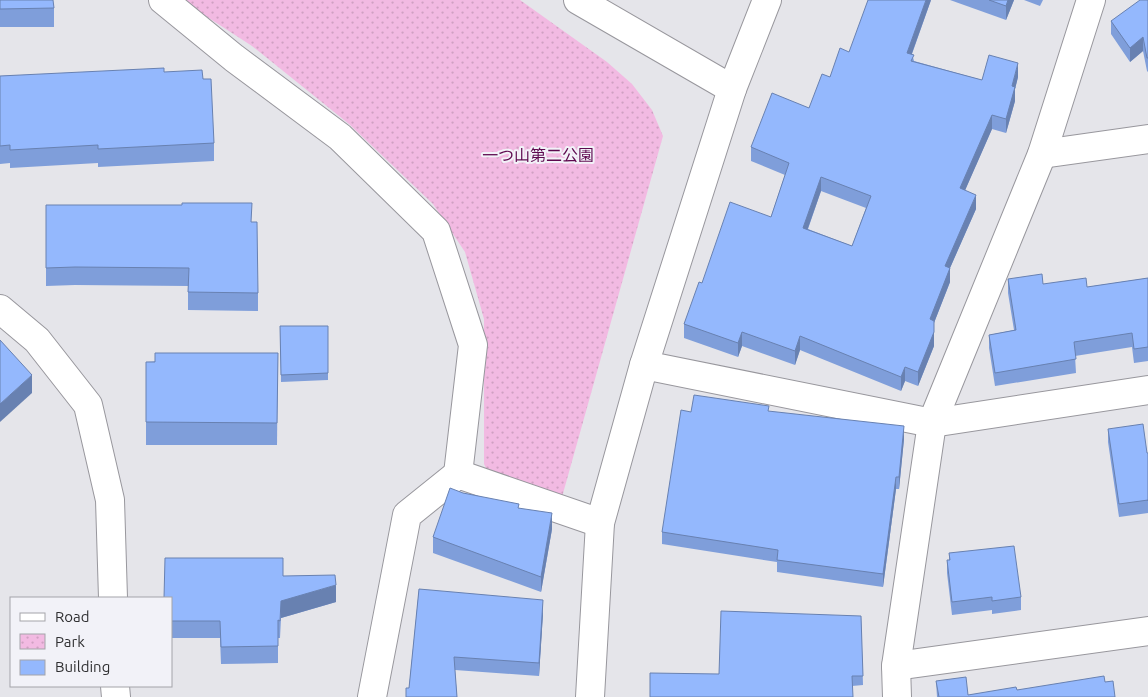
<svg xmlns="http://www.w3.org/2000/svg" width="1148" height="697" font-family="Ubuntu,'Noto Sans JP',sans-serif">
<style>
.park{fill:url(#park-dots)}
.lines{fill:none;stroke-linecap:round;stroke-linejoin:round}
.street-casing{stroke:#98979d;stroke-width:30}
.secondary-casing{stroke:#98979d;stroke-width:30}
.street{stroke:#fff;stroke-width:28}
.secondary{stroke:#fff;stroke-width:28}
.wall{fill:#7f9eda;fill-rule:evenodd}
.shaded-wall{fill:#6881b1}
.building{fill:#94b8fd;stroke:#6881b1;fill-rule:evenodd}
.labels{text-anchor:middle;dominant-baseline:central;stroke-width:4;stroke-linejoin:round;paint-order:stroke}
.park-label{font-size:16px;fill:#5e094f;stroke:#f2f2f8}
</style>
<defs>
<pattern id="park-dots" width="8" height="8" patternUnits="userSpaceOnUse" patternTransform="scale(1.25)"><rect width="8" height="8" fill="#f2bae2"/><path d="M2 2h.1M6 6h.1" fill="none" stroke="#d0a0c2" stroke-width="1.8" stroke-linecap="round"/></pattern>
</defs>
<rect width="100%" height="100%" fill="#e5e5ea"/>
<polygon class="park" points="181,0 520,0 607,62 632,84 652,110 663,136 562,497 491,478 484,464 484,319 465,252 433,204 349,124 252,46"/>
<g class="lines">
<g class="street-casing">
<g id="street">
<polyline points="163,0 234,58 340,137 436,231 473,345 458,474"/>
<polyline points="1042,154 1148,139"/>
<polyline points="0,309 37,340 88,405 110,500 113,598"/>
<polyline points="644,365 932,423 1148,390"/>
<polyline points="896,666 1148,631"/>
<polyline points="115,686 116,697"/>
<polyline points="372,697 407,515 458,474 600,523"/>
<polyline points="897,697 896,666 932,423 1042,154 1091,0"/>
</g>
</g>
<g class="secondary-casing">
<g id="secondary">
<polyline points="578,0 732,89"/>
<polyline points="590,697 600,523 644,365 732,89 767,0"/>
</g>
</g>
<use href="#street" class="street"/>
<use href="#secondary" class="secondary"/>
</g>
<g class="wall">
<polygon points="0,0 54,8 54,27 0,27"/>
<path d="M931,0L912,54L914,61L982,80L1018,77L1015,89V101L1006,133L992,129L965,190L976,209L950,268V282L934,323V346L918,386L905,381L901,391L800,350L795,365L742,346L738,357L684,338V324L702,283L771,217L785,175L751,161V147L809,108L830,77L849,52ZM821,191L866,208L852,246L808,229Z"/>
<polygon points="950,0 1014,0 1006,20"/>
<polygon points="1024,0 1043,0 1040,6"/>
<polygon points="1148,0 1148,72 1147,71 1143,51 1130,62 1111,34 1111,21"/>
<polygon points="164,72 203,79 214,143 214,161 98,167 98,163 10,168 10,163 0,164 0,76"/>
<polygon points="46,205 252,222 258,293 258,311 188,310 188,286 75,285 46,286"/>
<polygon points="1148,278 1148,361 1134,363 1132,347 1075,356 1076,373 995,386 989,348 989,335 1014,330 1008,293 1008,279 1043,284 1087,287"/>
<polygon points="280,326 328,373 328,380 281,382"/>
<polygon points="278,353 277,445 146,445 146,362"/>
<polygon points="691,412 769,412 904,439 899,489 896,489 883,587 777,572 777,562 662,544 662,532"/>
<polygon points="1108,429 1147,453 1148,453 1148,514 1148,513 1119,517 1108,442"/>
<polygon points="463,493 519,508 552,529 541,592 433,553 433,537"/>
<polygon points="949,553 1021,597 1021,610 992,614 992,610 952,615 947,573 947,560 949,560"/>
<polygon points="283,576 336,602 281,618 280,638 278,638 278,663 221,664 220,638 171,638 171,598"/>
<polygon points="419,589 543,613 539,676 455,670 457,697 406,697 406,688 409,688"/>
<polygon points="861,616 863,685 852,686 719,674"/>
<polygon points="936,681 968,695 1105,682 1115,697 937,697"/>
</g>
<g class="shaded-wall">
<polygon points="926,0 931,0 907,67 907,53"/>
<polygon points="1008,0 1014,0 1006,20 1006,6"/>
<polygon points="1143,37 1143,51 1130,62 1130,48"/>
<polygon points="1018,63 1018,77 1015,89 1015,101 1006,133 1006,119 1012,86"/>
<polygon points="992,115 992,129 960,202 960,188"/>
<polygon points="821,177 821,191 803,242 803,228"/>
<polygon points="976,195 976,209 950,268 950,282 930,333 930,319 945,266"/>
<polygon points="742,332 742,346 738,357 738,343"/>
<polygon points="934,332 934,346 918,386 918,372"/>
<polygon points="800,336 800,350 795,365 795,351"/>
<polygon points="905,367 905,381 901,391 901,377"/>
<polygon points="32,375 32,393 0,422 0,404"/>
<polygon points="904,426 904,439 899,489 899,477"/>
<polygon points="896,477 896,489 883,587 883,574"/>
<polygon points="552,513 552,529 541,592 541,577"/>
<polygon points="336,585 336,602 281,618 281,601"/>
<polygon points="543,600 543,613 539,676 539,663"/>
</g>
<g class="building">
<polygon points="0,0 53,0 54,8 0,9"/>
<path d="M868,0H926L907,53L914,55L911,61L982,80L989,55L1018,63L1012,86L1015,87L1006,119L992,115L960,188L976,195L945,266L950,268L930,319L934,321V332L918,372L905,367L901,377L800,336L795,351L742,332L738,343L684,324L699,282L702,283L730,202L771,217L789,163L751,147L772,93L809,108L822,74L830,77L840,48L849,52ZM821,177L871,196L852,246L803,228Z"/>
<polygon points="989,0 1008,0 1006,6"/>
<polygon points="1140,0 1148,0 1148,58 1147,58 1143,37 1130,48 1111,21"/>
<polygon points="164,68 164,72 202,70 203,79 211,79 214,143 98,149 98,145 10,150 10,145 0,146 0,76"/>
<polygon points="182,203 252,203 251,222 257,222 258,293 188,292 189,268 75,267 46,268 46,205 182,205"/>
<polygon points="1042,274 1043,284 1086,278 1087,287 1148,278 1148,347 1134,349 1132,333 1074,342 1076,359 995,373 989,335 1016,330 1008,279"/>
<polygon points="280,326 328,326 328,373 281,375"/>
<polygon points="0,340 32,375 0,404"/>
<polygon points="155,353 278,353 277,423 146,422 146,362 155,362"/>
<polygon points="694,395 769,406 768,411 904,426 899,477 896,477 883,574 777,560 778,550 662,532 681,410 691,412"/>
<polygon points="1143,424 1147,453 1148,453 1148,501 1148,500 1119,504 1108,429"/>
<polygon points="450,488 463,493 519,504 518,508 552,513 541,577 433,537"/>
<polygon points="1014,546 1021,597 992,601 992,597 952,602 947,560 950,560 949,553"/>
<polygon points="165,558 283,558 283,576 335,575 336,585 281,601 280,621 278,620 278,646 221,647 220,621 171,621 171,598 164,598"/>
<polygon points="419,589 543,600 539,663 454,657 457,697 406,697 406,688 409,688"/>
<polygon points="721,611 861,616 863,676 852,676 853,697 650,697 650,673 719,674"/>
<polygon points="1104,676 1105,682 1113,681 1115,697 939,697 936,681 966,677 968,695 1016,687 1017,690"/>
</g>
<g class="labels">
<g class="park-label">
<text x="538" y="155">一つ山第二公園</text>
</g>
</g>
<rect x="10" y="597" width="162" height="90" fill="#f2f2f8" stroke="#a4a4a9"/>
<rect x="20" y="613" width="25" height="8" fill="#ffffff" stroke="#a4a4a9"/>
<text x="55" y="622" font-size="15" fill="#303032">Road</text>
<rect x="20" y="634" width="25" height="15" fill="url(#park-dots)" stroke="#a4a4a9"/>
<text x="55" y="647" font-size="15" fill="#303032">Park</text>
<rect x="20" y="660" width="25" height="15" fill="#94b8fd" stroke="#a4a4a9"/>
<text x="55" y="672" font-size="15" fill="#303032">Building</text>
</svg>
